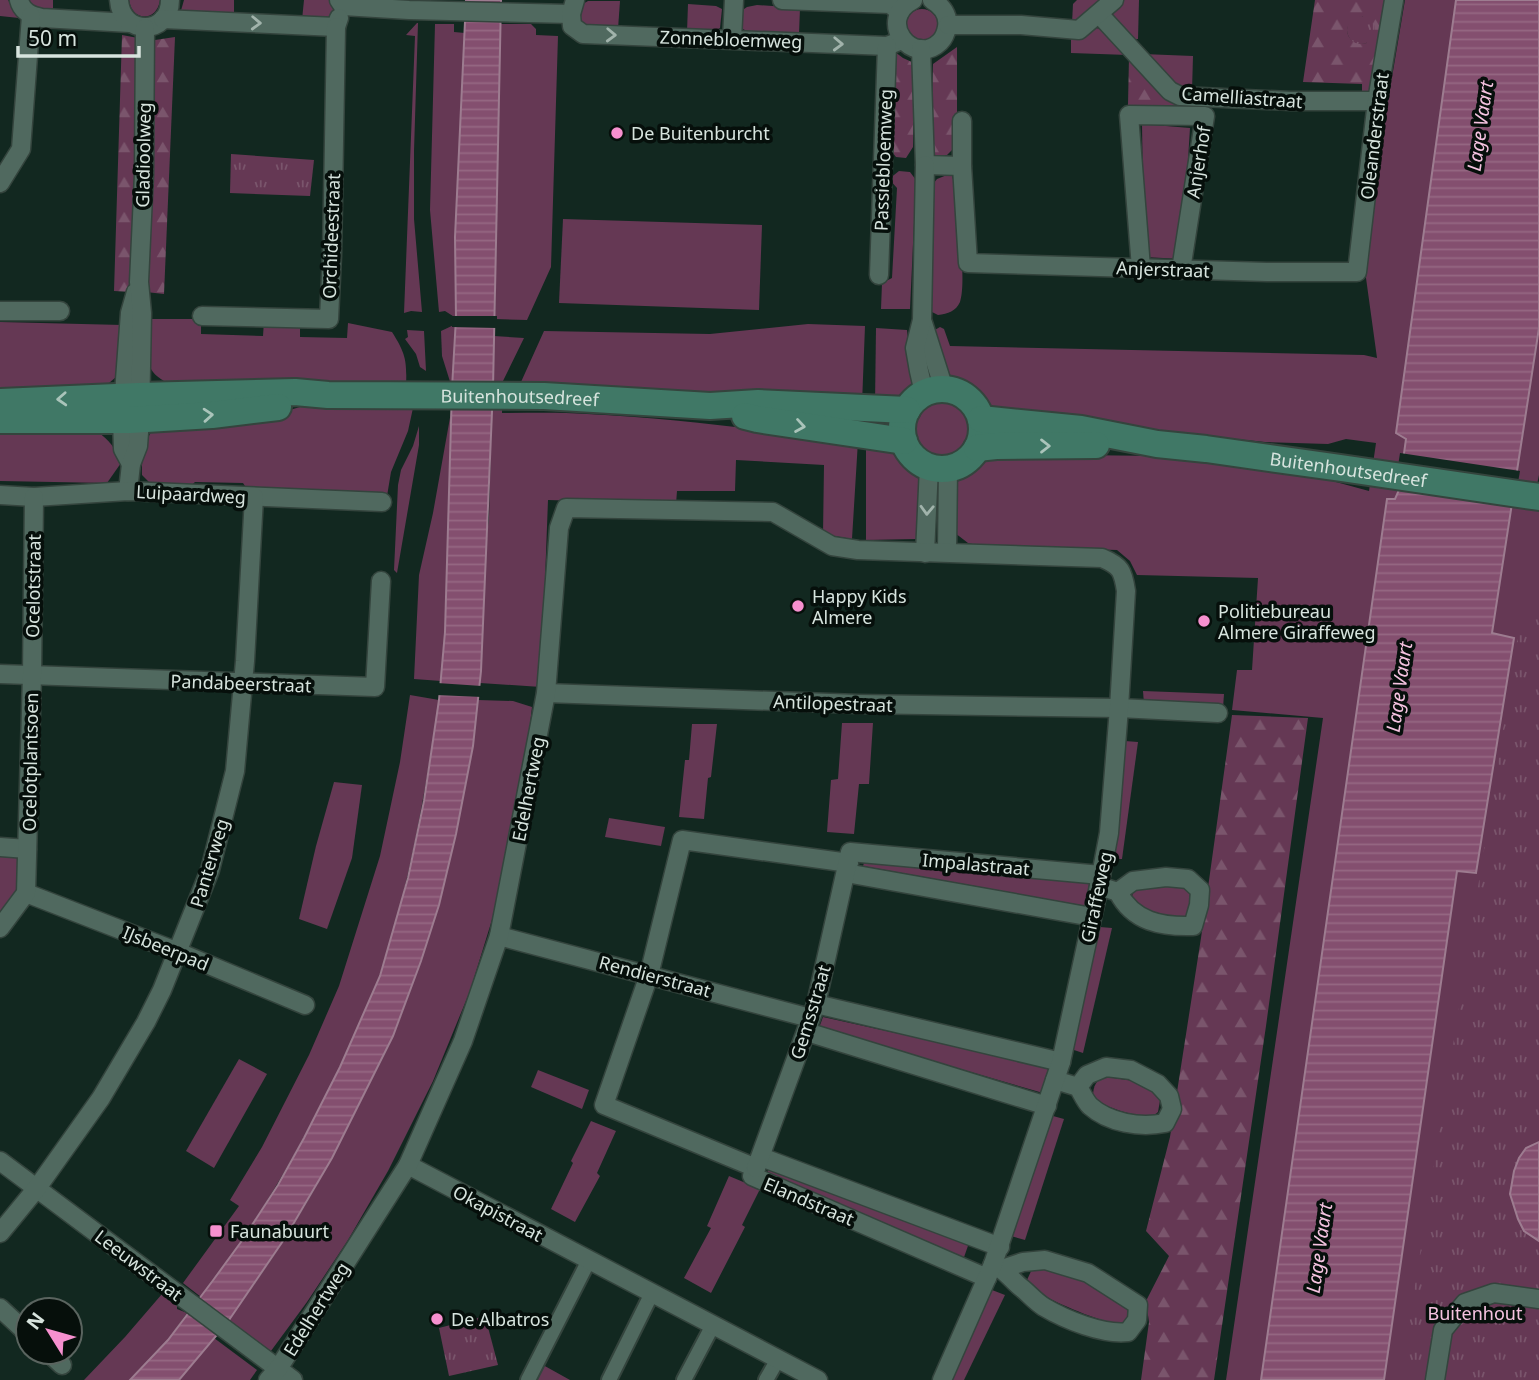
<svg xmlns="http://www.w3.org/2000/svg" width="1539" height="1380" font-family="'Noto Sans',sans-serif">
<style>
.grass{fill:#653854}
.forest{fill:url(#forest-firs);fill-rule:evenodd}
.park{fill:url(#park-tufts)}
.water{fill:url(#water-rules);stroke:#9d7c90;stroke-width:2}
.pier{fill:#122820}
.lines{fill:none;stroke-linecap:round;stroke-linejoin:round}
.pedestrian-casing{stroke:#34443d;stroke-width:18}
.minor-casing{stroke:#34443d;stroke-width:21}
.secondary-casing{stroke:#34443d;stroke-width:30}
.pedestrian{stroke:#50695f;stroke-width:14}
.minor{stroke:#50695f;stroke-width:18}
.secondary{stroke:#407866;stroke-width:26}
.oneway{stroke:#a1b3ab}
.oneway2{stroke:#aac4ba}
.poi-dot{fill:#f690cf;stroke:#060f0b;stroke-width:2.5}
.labels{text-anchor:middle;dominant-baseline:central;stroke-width:7;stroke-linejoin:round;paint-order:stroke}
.street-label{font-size:18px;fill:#d7e4de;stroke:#060f0b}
.poi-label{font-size:18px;fill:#d7e4de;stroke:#060f0b;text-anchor:start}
.park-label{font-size:18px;fill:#f5c3e0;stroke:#060f0b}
.water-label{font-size:19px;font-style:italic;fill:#f5c3e0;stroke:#060f0b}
</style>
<defs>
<pattern id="forest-firs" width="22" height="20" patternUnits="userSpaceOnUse" patternTransform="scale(1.75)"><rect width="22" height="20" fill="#653854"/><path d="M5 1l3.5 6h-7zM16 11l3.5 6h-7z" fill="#7a556c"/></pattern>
<pattern id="park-tufts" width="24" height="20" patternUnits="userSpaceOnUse" patternTransform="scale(1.75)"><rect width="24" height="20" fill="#653854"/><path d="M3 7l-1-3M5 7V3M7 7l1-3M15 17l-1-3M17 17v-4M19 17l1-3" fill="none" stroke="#7a556c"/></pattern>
<pattern id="water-rules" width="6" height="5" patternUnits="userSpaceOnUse" patternTransform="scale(1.75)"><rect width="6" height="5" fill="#844f6f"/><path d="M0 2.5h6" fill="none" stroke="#956883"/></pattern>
</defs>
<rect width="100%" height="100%" fill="#122820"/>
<g class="grass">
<polygon points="0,0 8,0 19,18 0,16"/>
<polygon points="30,0 53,0 53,12 41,12 30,5"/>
<path d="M129,0H160C157,22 132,22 129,0Z"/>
<polygon points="184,0 234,0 234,17 180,14"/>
<polygon points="304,0 331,0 336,8 327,21 302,20"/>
<polygon points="1077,0 1103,0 1079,21 1072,23 1073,4"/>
<polygon points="1120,0 1139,0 1138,39 1128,39 1112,17 1113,10"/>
<path d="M1405,0H1456L1396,432L1406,439L1399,490L1395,500H1387L1261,1380H1226L1323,718L1232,710L1237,670H1252L1258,578L1137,575L1130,561L1117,550L981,546L968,543L955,533L953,482L966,474L985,454L1159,456L1328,474L1336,482L1369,491L1376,443L1346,439L1328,444L1265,442L998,414C979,398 970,380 944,376L933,331L940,327L944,329L950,346L1364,355L1377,358L1366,278L1368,251L1387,107Z"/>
<polygon points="588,1 620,1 618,29 580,25 581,5"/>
<polygon points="688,4 716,6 722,9 720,28 714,31 687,32"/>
<path d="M757,5L800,8L799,34C787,34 742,37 738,24C737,21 738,17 738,13L747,7Z"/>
<circle cx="922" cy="25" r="16"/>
<polygon points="417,23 418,23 414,151 414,219 422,312 411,311 404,313 415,36 406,35"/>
<polygon points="435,24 454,24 454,32 465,33 455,237 456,318 445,311 439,312 430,210"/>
<polygon points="500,24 531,24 536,29 536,35 558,36 551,267 527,320 495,319"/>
<polygon points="1096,28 1101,29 1128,55 1071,53 1071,36"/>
<polygon points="1143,54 1193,56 1192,91 1179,90"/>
<polygon points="1142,124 1190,128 1182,259 1144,257"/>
<polygon points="899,171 910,172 916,180 910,309 881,309 882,283 892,278 897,188 889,179"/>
<path d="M947,175L952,176L955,187C957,212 967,281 960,302C956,311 948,314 938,315L932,312L931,284L933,184L937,179Z"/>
<polygon points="563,219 762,225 759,310 559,303"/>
<path d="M148,319H201V334L263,336L264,321L300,322V337L347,338L348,323L392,332C406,354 407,361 406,387L173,386C166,382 155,377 151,369C145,358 148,332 148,319Z"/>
<polygon points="0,322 123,325 121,362 116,377 102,389 0,395"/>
<polygon points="456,324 452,388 442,356 441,331"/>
<polygon points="808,324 865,326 862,404 520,388 521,382 544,331 710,334"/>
<polygon points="876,328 907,330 912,383 905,399 875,404"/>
<polygon points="1539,328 1539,475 1532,509 1539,510 1539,1142 1424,1380 1384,1380 1457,871 1476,873 1514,638 1492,634"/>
<polygon points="407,330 424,331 426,371 420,367 416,354 405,339 408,337"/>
<path d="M494,336L524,338L502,383V413C530,413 559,412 587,414C678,418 768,432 858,441L852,539L823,534L824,465L736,460L735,491H677L676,504L548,500L541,687L480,683L486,546L489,517Z"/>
<circle cx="940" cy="429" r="30"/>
<path d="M393,403L413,408L408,431L391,472L387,496L249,492L243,483L195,482L187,489L155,488L142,475C142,453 143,444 155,426L269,416L300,407Z"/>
<polygon points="451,412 445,632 441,681 414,679 419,575 433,513"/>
<polygon points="419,426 419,445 397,573 394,570 398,485 401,470 413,446"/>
<path d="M0,430L96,431C110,440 115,448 121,463L107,483L0,481Z"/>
<polygon points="866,443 893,451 906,467 922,476 919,537 916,539 866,540"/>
<polygon points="1143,691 1224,694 1223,708 1144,704"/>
<path d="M410,695L439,700C425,793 410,885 380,974C368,1012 349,1050 331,1086C293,1160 252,1231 201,1297L183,1283L239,1206L230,1200L262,1147L309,1055L339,986L380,856L400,762Z"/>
<path d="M478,700L513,701L532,707L527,751L495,910L470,991L433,1081L388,1171L348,1240L307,1302L268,1355L227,1323C250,1290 274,1257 295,1222C321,1180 344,1136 366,1091C375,1072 386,1054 394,1034C437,927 465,815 478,700Z"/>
<polygon points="842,723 873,723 869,784 859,784 854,834 827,832 831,780 838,779"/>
<polygon points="692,724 717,724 711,777 708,778 704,819 679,817 685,760 689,760"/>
<polygon points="1125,741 1138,742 1122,859 1110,859"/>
<polygon points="334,782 362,785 352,858 327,929 299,919 316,846"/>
<polygon points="609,818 665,827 661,846 605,837"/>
<polygon points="0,852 19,855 20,891 0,921"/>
<polygon points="864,863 1090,882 1086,906 863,866"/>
<polygon points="1188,885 1193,898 1188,918 1182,920 1138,907 1132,898 1133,890 1148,886"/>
<polygon points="1100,927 1112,928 1083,1053 1071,1049"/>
<polygon points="823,1017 1050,1067 1043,1093 819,1028"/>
<polygon points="239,1059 267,1074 214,1168 186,1151"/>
<polygon points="538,1070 589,1090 582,1109 531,1087"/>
<path d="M1107,1077L1134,1081L1161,1095L1158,1112L1152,1117C1135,1116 1105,1109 1093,1096C1093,1087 1096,1078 1107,1077Z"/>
<polygon points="1053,1116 1064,1119 1025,1240 1011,1236"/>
<polygon points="591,1121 616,1131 597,1173 600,1176 575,1222 551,1209 573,1163 571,1161"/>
<polygon points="770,1167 969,1243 963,1260 766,1175"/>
<polygon points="729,1176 760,1189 742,1225 745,1227 711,1293 684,1278 711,1228 707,1226"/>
<path d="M1048,1267C1075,1278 1105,1288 1128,1305C1130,1312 1129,1321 1120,1323C1109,1326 1054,1302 1043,1295C1037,1290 1031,1286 1027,1280L1032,1269Z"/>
<polygon points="992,1290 1005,1295 964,1380 950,1380"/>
<polygon points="162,1294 177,1306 177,1309 187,1313 168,1340 130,1380 84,1380 125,1337"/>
<polygon points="214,1338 257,1370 250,1380 179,1380"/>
<polygon points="543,1365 570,1380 534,1380"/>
</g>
<g class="forest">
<path d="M1315,0H1390L1377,89L1362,96V84L1303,82ZM1363,16L1367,43C1344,47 1339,20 1363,16Z"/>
<polygon points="122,35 138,38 132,292 114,291"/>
<polygon points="175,37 164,294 146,292 155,40"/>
<polygon points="957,47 957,145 947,155 936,156 932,150 931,142 933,64"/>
<polygon points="895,52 903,58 914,63 913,147 906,158 896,157 889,148"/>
<polygon points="1129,57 1190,102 1190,107 1128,105"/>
<polygon points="1232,715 1308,718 1266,1026 1214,1380 1141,1380 1149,1322 1146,1301 1169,1256 1146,1231 1170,1137 1201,938"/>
</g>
<g class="park">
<circle cx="1361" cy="30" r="14"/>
<polygon points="231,154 314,160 310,196 230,193"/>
<polygon points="1158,172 1175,173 1173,195 1158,195"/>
<polygon points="1539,597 1539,1380 1400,1380 1521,616"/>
<polygon points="485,1316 498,1365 449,1376 439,1328"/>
</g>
<g class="water">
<polygon points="466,0 501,0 493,388 481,671 473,746 456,834 439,905 421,961 393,1036 332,1158 285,1238 227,1323 179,1380 130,1380 168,1340 214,1279 241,1242 278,1185 304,1138 340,1067 380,976 408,878 424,801 439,700 445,632 452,388 456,318 455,237"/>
<polygon points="1456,0 1539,0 1539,328 1492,633 1514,638 1476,873 1457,871 1384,1380 1261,1380 1387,499 1395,499 1399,490 1406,439 1396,433"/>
<polygon points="1539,1142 1539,1241 1524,1231 1518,1219 1510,1194 1514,1171 1519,1158 1526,1148"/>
</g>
<g class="pier">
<polygon points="452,316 497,316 497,328 452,327"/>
<polygon points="1400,453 1520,471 1514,505 1398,466"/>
<polygon points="437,683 482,686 482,697 436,695"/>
</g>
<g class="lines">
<g class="pedestrian-casing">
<g id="pedestrian">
<polyline points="528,1380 589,1260"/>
<polyline points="609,1380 652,1293"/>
<polyline points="684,1380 713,1325"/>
<polyline points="766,1380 778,1359"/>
</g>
</g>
<g class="minor-casing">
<g id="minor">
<path d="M19,0C22,12 31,16 42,18L130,23"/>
<path d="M119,0C121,36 170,36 170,0"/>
<polyline points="339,0 343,6 409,10 571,14"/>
<polyline points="575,0 571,14 572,26 583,34 887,46 902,40"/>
<polyline points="782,0 890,4 900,12"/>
<path d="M913,0C875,20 913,68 940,42C944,38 946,33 947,27C949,15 942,6 932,0"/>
<polyline points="1099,14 1170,91 1180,96 1291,101 1377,101"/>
<polyline points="163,19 336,27 339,18"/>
<polyline points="948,25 1021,25 1079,30 1114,0"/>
<polyline points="732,39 734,0"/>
<polyline points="921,49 925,165 962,166"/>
<polyline points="962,121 962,166 968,263 1267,272 1357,272 1377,101 1394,0"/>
<polyline points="0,183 21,149 31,16"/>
<polyline points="1141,268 1129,115 1205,116 1181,270"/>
<polyline points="879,275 887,46"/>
<polyline points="0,311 60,311"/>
<polyline points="202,316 329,319 332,255 336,27"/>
<polyline points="923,323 944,389"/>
<polyline points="924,393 919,371 915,348 922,320 925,165"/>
<polyline points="131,464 123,449 122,420 130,313 136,292"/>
<polyline points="128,491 131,464 138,446 140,419 142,313 139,282 144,174 145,28"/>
<polyline points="0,495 34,497 128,491 382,502"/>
<polyline points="947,552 948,468"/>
<polyline points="925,553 929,467"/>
<polyline points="0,674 375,687 381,581"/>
<polyline points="546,693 858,704 1119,708 1218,713"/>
<polyline points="0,847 27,849"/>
<polyline points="849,863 682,840 649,975 604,1105 756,1168 752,1176 987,1278"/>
<polyline points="846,873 1092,917"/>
<path d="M1099,886L1118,892C1133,922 1162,927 1193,926L1199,905L1200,890L1188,879L1166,877L1133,881L1118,892"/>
<polyline points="26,893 178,952 305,1005"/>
<polyline points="0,928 26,893 32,675 34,497"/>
<polyline points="499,936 810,1018"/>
<polyline points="816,1004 1061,1062"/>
<polyline points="807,1032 1047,1106"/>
<path d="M1055,1080L1078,1087C1082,1093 1085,1101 1090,1106C1109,1123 1140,1128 1165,1123L1172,1109L1169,1096L1158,1084L1131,1070L1106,1067L1087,1075L1078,1087"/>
<polyline points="761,1157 1000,1247"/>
<polyline points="0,1161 293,1380"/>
<polyline points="408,1165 818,1380"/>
<polyline points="756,1168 816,1004 850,852 1101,875"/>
<polyline points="0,1233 37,1188 101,1098 146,1022 162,990 210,870 235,771 245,661 254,497"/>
<path d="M993,1264C1006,1270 1012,1281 1023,1289C1030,1295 1036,1302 1044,1307C1066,1320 1103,1335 1128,1332L1137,1320L1138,1305L1088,1273L1045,1260L1023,1262L1002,1269"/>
<polyline points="0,1308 28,1334"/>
<polyline points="48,1352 62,1365"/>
<path d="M268,1380L278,1369L408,1165L463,1041L499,936L546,693L559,528L566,508L773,512L832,546L858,550L1102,558C1121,566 1123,571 1126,591L1119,708L1109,833L1099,886L1061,1062L993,1264L942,1380"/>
<polyline points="1435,1380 1443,1330 1465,1303 1494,1293 1539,1299"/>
</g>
</g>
<g class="secondary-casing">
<g id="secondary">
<circle cx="942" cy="429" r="40"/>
<path id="s1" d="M0,402L139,396L295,392L328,395L544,396L710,406L758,403L907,410"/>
<polyline points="745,416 757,419 904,441"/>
<path id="s2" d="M981,419L1081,429L1157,444L1206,449L1341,468L1539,497"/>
<polyline points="0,420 130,420 212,415 278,407"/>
<polyline points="977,448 996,446 1096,445"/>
</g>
</g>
<use href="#pedestrian" class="pedestrian"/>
<use href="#minor" class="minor"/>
<use href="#secondary" class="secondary"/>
</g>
<defs><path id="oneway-chevron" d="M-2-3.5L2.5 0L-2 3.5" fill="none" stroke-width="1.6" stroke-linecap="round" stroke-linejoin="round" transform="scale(1.75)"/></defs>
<g class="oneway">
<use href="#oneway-chevron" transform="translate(256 23) rotate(2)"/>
<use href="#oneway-chevron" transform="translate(611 35) rotate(2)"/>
<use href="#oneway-chevron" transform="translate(838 44) rotate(2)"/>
<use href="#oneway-chevron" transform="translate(927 510) rotate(92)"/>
</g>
<g class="oneway2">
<use href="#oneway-chevron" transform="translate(62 399) rotate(177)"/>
<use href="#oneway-chevron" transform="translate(208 415) rotate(-4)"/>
<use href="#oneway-chevron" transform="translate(800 426) rotate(9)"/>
<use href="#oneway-chevron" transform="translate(1045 446)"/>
</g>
<g class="poi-dot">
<circle cx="617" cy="133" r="7"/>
<circle cx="798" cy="606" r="7"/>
<circle cx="1204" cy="621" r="7"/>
<rect x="209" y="1224" width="14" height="14" rx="3.5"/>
<circle cx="437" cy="1319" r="7"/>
</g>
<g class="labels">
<g class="street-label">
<text transform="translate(731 39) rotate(2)">Zonnebloemweg</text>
<text transform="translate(1242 97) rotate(4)">Camelliastraat</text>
<text transform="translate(1374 136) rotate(-83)">Oleanderstraat</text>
<text transform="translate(143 155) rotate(-89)">Gladioolweg</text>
<text transform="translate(883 160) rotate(-88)">Passiebloemweg</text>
<text transform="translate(1198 162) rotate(-81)">Anjerhof</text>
<text transform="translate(331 236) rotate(-88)">Orchideestraat</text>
<text transform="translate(1163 269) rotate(2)">Anjerstraat</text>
<text stroke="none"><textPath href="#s1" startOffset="520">Buitenhoutsedreef</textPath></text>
<text stroke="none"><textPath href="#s2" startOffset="371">Buitenhoutsedreef</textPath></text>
<text transform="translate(191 494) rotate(3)">Luipaardweg</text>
<text transform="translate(33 586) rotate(-89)">Ocelotstraat</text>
<text transform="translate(241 683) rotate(2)">Pandabeerstraat</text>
<text transform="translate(833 703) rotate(2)">Antilopestraat</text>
<text transform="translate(30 762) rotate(-89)">Ocelotplantsoen</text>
<text transform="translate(528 789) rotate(-79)">Edelhertweg</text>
<text transform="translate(209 863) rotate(-73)">Panterweg</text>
<text transform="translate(976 864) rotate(5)">Impalastraat</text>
<text transform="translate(1096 897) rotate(-78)">Giraffeweg</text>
<text transform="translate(166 948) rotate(22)">IJsbeerpad</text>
<text transform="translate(655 976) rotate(15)">Rendierstraat</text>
<text transform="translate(810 1012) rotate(-73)">Gemsstraat</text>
<text transform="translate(809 1201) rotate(23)">Elandstraat</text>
<text transform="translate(498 1213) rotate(28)">Okapistraat</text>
<text transform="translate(139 1265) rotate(37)">Leeuwstraat</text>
<text transform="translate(316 1309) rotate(-58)">Edelhertweg</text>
</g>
<g class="poi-label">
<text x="631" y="133">De Buitenburcht</text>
<text x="812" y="596">Happy Kids<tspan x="812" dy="21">Almere</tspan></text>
<text x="1218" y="611">Politiebureau<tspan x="1218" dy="21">Almere Giraffeweg</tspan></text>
<text x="230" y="1231">Faunabuurt</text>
<text x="451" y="1319">De Albatros</text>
</g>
<g class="park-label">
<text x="1475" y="1313">Buitenhout</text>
</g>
<g class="water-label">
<text transform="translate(1480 126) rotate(-82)">Lage Vaart</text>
<text transform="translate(1399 687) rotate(-82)">Lage Vaart</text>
<text transform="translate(1319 1248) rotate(-82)">Lage Vaart</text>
</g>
</g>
<g transform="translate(49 1331) rotate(307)"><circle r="33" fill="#060f0b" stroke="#5a645f" stroke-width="2"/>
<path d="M0-5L12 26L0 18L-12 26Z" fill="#f690cf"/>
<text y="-10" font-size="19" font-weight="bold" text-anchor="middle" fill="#d7e4de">N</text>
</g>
<path d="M18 46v10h121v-10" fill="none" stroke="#d7e4de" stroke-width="3.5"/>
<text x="28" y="46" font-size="21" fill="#d7e4de" stroke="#060f0b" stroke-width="5" paint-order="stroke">50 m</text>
</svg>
